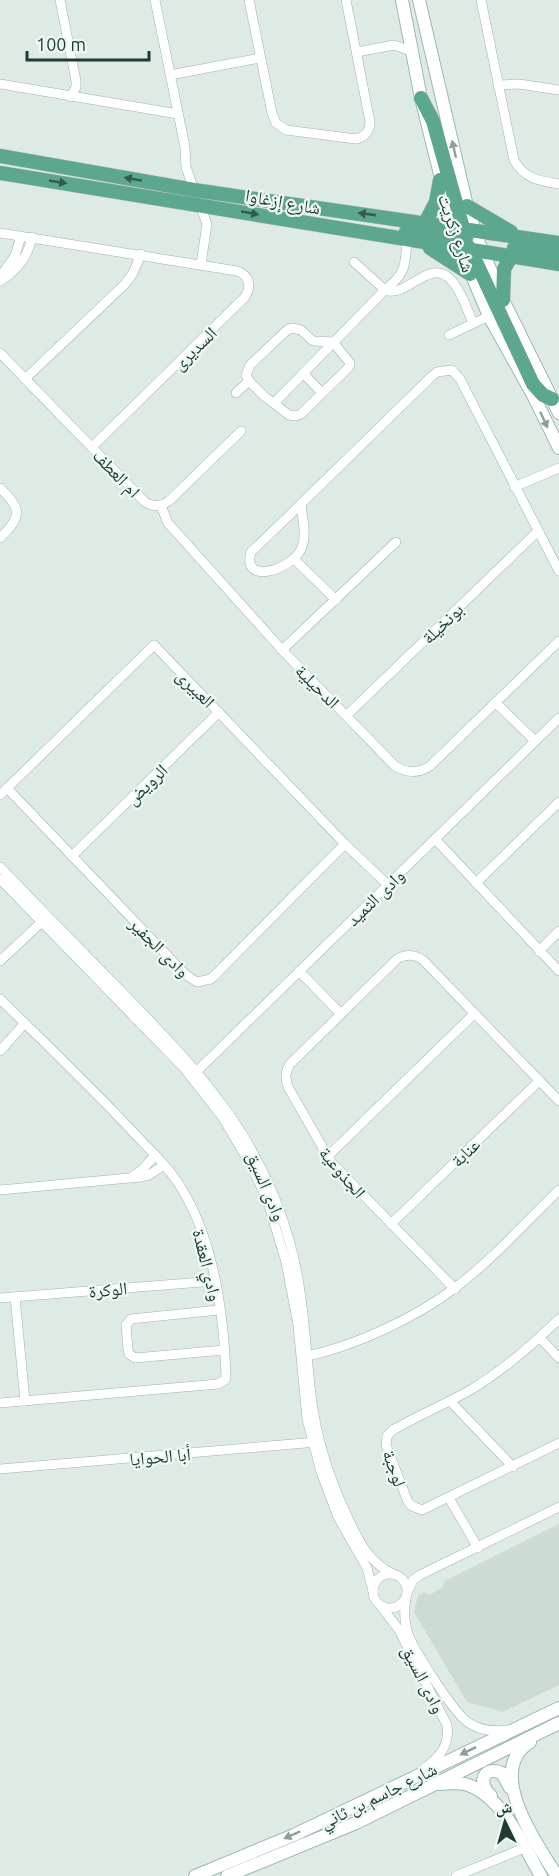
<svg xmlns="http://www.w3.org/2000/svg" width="559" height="1876" font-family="Ubuntu,'Noto Naskh Arabic',sans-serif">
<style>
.built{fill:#ccdbd3}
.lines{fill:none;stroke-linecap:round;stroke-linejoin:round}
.street-casing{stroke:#a1b3ab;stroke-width:10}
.secondary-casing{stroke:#9cb8ac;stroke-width:14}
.primary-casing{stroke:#c0c8c6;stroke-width:15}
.street{stroke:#fff;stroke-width:9}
.secondary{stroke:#fff;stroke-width:12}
.primary{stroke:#5da68f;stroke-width:14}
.oneway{fill:#8e9e98}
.oneway2{fill:#315c4e}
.labels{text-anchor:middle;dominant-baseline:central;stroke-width:4.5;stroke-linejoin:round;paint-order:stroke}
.street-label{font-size:18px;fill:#1e3c32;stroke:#eef8f2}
</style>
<rect width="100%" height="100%" fill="#deebe4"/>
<polygon class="built" points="559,1524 559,1685 503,1712 467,1702 414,1612 418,1596 424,1592 429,1595 442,1588 445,1581"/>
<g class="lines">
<g class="street-casing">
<g id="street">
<polyline points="60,0 76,81 76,87 71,97"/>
<polyline points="155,0 185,147 186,167 194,190"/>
<path d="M249,0L272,113L276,123L286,130L356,139C365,137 370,131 370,122L346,0"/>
<path d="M481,0L514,160C524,179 540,181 559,184"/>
<polyline points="357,52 394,45 411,51"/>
<polyline points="170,75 260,58"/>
<polyline points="0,84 178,114"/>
<polyline points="498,85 519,84 559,90"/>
<polyline points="200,205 207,224 201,264"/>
<path d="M0,233L237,271C249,275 252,286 245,297L92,447"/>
<path d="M354,262L385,290C407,299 431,255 452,281C462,292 467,310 473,323"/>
<polyline points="0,277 15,256 21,236"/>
<path d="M0,281C17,271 28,257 32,237"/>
<polygon points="292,328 301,330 313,341 333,342 350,363 349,367 301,414 295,416 289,415 264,396 249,381 246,375 250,365 287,330"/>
<polyline points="449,335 489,316"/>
<path d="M0,353L145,502C153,507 161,507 169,501L241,431"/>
<polyline points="303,373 322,393"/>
<polyline points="25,379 125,284 133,273 141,254"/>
<polyline points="236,393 249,381"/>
<path d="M274,403L385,290C406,273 405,266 407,241"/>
<polyline points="514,487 559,468"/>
<path d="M0,488C22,509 22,516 0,538"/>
<polyline points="301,504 432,376 437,372 452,370 460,379 559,571"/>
<path d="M301,504C302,517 307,534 302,547C294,569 241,587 251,552Z"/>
<path d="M161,506L168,523L282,650L395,766C407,773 418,774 430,766L559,641"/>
<polyline points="294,559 336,600"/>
<polyline points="282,650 396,542"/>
<polyline points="496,703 535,741"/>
<polyline points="347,715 538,531"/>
<polyline points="7,788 186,975 197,982 211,979 345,844"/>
<polyline points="0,795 154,645 345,844 388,885"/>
<polyline points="435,839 559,971"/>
<polyline points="72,856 219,712"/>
<path d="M0,867C40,908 80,950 120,990C197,1069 260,1134 290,1243C304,1293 305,1344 311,1395C316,1437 329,1478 347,1516C358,1540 368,1562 393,1574"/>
<polyline points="0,879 184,1068 223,1118 249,1162 267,1199 286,1262 298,1325 307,1419 321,1472 338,1517 367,1568 373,1591"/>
<polyline points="476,883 559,802"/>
<polyline points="539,951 559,931"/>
<polyline points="0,961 46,918"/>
<polyline points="299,971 341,1014"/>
<path d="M0,999C45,1043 90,1086 133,1132C150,1150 171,1169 183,1191C214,1243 224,1317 226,1377L225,1380L218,1384L0,1403"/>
<polyline points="0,1051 25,1023"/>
<polyline points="193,1075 559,718"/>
<polyline points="327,1157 474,1014"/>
<polyline points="132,1177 143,1169 155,1155"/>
<polyline points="0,1190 140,1177 149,1175 164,1165"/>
<polyline points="391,1224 539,1081"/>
<path d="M455,1289L331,1162L288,1087C285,1078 285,1072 290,1064L397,959C407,954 414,954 423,960L559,1101"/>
<polyline points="15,1297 25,1401"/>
<polyline points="0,1298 215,1281"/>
<polyline points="219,1310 131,1319 126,1325 128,1350 129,1354 135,1358 224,1350"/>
<path d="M559,1319C532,1345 504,1370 472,1389C446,1404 419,1415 393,1430L387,1436L386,1445L408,1502L412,1506L422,1510L559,1443"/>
<polyline points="540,1338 559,1358"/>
<path d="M303,1357C353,1347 416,1318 456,1287C493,1259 526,1222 559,1190"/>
<polyline points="450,1401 513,1467"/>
<polyline points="0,1469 317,1442"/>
<polyline points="449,1498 478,1548"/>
<circle cx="390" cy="1591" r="17"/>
<polyline points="407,1593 413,1580 420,1575 559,1507"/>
<path d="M406,1598C404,1610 404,1622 408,1634C414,1651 451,1707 464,1719C476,1730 493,1732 508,1730"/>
<path d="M380,1605L399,1630L447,1725C450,1745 440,1757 425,1768"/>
<polyline points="456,1876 524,1848"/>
</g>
</g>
<g class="secondary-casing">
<g id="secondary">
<polyline points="402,0 421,98 456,238 489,316 534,397 559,448"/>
<polyline points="419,0 467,206 479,243 503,300 559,413"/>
<path d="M530,1742C484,1770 537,1845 557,1876"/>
<path d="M440,1784C450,1783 459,1782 468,1785C503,1797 524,1847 541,1876"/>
<path d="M491,1796C477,1783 483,1765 502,1773L510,1788"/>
<polyline points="195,1876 294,1835 559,1708"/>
<polyline points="227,1876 356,1823 559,1723"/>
</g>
</g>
<g class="primary-casing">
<g id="primary">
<polyline points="421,98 433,121 465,235"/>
<polyline points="0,156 194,190 559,243"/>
<polyline points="0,173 559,264"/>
<polyline points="467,206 511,232"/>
<polyline points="425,223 436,202 440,180"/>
<polyline points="453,226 470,249 533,384 543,395 552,399"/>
<polyline points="406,232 456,238 467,236"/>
<polyline points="430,248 470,274"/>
<polyline points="514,248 559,254"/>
<polyline points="503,300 504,269 511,257"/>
</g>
</g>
<use href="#street" class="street"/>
<use href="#secondary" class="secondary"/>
<use href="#primary" class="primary"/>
</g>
<defs><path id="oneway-solid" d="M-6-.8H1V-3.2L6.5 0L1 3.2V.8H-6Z" transform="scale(1.5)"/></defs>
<g class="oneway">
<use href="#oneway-solid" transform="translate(454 149) rotate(-103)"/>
<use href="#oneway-solid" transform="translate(544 420) rotate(65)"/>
<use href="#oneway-solid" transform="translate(468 1751) rotate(154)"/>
<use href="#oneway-solid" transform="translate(292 1835) rotate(156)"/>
</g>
<g class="oneway2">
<use href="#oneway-solid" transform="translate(133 179) rotate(-170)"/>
<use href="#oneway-solid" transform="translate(58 182) rotate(9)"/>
<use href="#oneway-solid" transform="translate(250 213) rotate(10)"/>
<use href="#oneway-solid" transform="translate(367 214) rotate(-172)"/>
</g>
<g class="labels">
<g class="street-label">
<text transform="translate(283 201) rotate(10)">شارع إزغاوا</text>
<text transform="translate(457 233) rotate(72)">شارع زكريت</text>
<text transform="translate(194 348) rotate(-44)">السديرى</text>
<text transform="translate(117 473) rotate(46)">ام العطف</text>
<text transform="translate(442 623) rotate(-44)">بونخيلة</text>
<text transform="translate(318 686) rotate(45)">الدحيلية</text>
<text transform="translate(196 688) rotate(45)">العبيرى</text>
<text transform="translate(146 784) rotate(-44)">الرويض</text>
<text transform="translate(375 897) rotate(-44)">وادى الثميد</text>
<text transform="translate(160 947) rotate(45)">وادى الجفير</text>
<text transform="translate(465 1152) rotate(-44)">عنابة</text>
<text transform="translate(343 1172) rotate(50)">الجذوعية</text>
<text transform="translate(267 1186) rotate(67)">وادى السيق</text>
<text transform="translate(208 1265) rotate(76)">وادي العقدة</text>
<text transform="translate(108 1289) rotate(-5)">الوكرة</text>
<text transform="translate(160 1456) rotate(-5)">أبا الحوايا</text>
<text transform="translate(395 1468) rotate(71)">لوجبة</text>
<text transform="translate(424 1679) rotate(63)">وادى السيق</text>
<text transform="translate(378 1795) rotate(-26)">شارع جاسم بن ثاني</text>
</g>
</g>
<g transform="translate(505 1822) rotate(355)" stroke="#eef8f2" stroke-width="4.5" paint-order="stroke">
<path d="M0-4.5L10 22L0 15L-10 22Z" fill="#1e3c32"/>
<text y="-9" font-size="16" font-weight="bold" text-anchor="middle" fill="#1e3c32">ش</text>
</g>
<path d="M27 51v9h122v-9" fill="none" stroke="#1e3c32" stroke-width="3"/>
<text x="36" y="51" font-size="18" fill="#1e3c32" stroke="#eef8f2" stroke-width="4.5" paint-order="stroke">100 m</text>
</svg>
